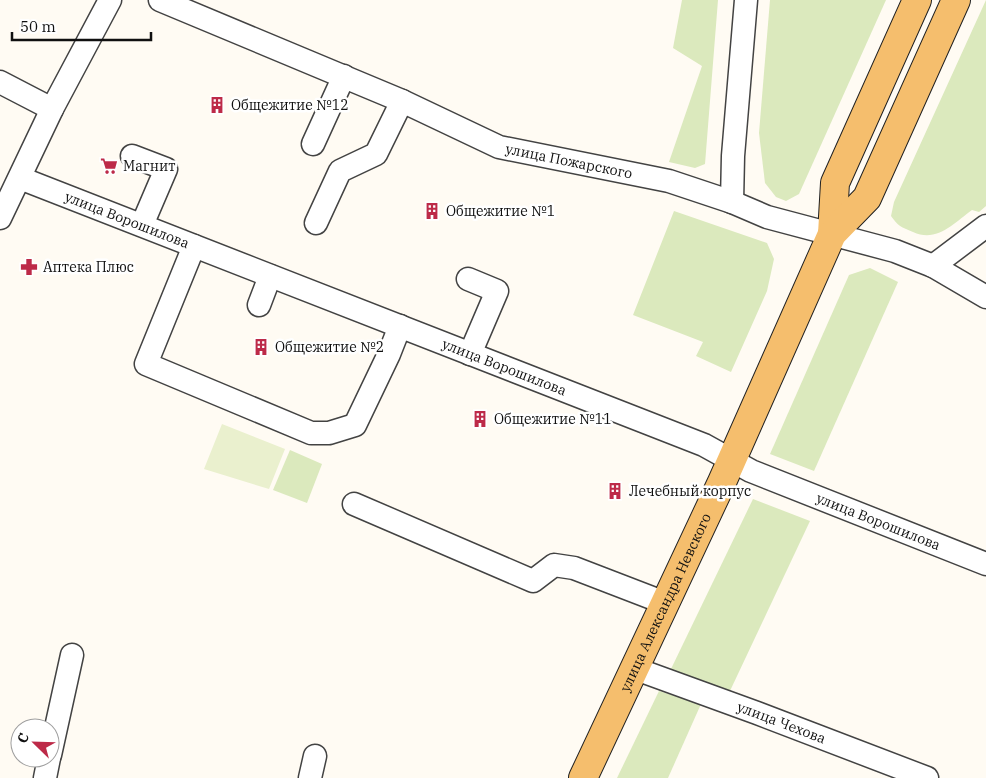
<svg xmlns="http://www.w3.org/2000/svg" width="986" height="778" font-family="'IBM Plex Serif',serif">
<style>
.green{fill:#dbe9bd}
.pitch{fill:#eaf0ce}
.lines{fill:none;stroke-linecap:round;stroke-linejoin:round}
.minor-casing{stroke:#434343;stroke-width:25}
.major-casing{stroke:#212121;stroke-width:30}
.minor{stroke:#fff;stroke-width:22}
.major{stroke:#f5be6d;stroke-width:28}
.labels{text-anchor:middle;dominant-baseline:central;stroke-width:5;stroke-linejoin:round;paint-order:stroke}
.poi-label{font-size:14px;fill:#101010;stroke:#fff;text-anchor:start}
.street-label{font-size:14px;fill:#101010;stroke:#fff}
</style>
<rect width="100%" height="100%" fill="#fffbf3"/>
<g class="green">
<polygon points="682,0 718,0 705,164 695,168 669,162 702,66 673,48"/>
<polygon points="770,0 886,0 799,194 786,201 776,197 765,183 759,133"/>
<path d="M986,0V206L979,212L972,210C954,223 937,243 913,232C901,227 898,226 891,216L894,202Z"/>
<polygon points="674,211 767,243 774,259 767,291 731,372 696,356 703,342 633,315"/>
<polygon points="870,268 898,282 814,471 770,454 849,275"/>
<polygon points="290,450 322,464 307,503 273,490"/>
<polygon points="753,499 810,521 729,693 670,671"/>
<polygon points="659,691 701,704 668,778 617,778"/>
</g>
<polygon class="pitch" points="222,424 285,449 269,489 204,469"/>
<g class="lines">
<g class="minor-casing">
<g id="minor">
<path id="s1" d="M160,0L402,101L499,147L669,181L732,202L767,217L895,251L933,266L986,297"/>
<polyline points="0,82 52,109"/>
<polyline points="313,144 344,76"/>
<polyline points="132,156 166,169 142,225"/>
<path id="s2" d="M20,178L704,445L751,471L986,564"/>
<polyline points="732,202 733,156 746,0"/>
<polyline points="0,218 52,109 110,0"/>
<polyline points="316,223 340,171 376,154 402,101"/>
<polyline points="194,246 146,364 311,433 329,433 355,425 389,354 400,326"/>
<polyline points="933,266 986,226"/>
<polyline points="468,279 497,291 470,354"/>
<polyline points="259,305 270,276"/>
<polyline points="354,504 533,581 554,565 574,568 665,603"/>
<path id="s3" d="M636,669L757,713L927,778"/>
<polyline points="50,755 72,655"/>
<polyline points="45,778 49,758"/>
<polyline points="310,778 315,756"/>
</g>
</g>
<g class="major-casing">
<g id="major">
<polyline points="832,234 835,183 917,0"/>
<path id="s4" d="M583,778L722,482L832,234L867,198L956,0"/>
</g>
</g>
<use href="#minor" class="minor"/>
<use href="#major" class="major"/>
</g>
<defs>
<g id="building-bare" transform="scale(1.35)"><path d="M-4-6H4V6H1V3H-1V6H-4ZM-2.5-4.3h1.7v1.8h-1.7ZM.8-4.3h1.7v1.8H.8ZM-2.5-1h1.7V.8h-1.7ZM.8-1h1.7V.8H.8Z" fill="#bd2a48" stroke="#fff" stroke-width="2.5" paint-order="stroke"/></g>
<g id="supermarket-bare" transform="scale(1.35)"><path d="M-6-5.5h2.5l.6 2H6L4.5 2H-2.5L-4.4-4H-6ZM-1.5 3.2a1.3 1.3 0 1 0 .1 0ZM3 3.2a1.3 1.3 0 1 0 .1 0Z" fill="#bd2a48" stroke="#fff" stroke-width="2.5" paint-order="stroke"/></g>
<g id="pharmacy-bare" transform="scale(1.35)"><path d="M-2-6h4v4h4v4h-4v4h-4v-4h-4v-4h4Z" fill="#bd2a48" stroke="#fff" stroke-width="2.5" paint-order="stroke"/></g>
</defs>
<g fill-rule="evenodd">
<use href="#building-bare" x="217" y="105"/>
<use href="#supermarket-bare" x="109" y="166"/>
<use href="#building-bare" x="432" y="211"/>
<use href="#pharmacy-bare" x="29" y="267"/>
<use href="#building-bare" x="261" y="347"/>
<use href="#building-bare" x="480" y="419"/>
<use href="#building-bare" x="615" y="491"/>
</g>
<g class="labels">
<g class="poi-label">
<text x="231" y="105">Общежитие №12</text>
<text x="123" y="166">Магнит</text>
<text x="446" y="211">Общежитие №1</text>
<text x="43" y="267">Аптека Плюс</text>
<text x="275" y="347">Общежитие №2</text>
<text x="494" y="419">Общежитие №11</text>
<text x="629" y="491">Лечебный корпус</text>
</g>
<g class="street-label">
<text stroke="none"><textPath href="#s1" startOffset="441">улица Пожарского</textPath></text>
<text stroke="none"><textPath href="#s2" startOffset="115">улица Ворошилова</textPath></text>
<text stroke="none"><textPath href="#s2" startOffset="520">улица Ворошилова</textPath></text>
<text stroke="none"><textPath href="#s2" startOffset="925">улица Ворошилова</textPath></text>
<text stroke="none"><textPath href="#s4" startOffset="194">улица Александра Невского</textPath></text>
<text stroke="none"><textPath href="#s3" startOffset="155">улица Чехова</textPath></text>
</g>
</g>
<g transform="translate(35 743) rotate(293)"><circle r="24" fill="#ffffff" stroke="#9f9f9f"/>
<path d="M0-4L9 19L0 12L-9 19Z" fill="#bd2a48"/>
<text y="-8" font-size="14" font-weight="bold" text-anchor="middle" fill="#101010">С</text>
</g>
<path d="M12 32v8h139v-8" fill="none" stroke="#101010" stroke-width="2.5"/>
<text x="20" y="32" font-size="15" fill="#101010" stroke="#ffffff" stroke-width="4" paint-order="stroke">50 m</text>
</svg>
